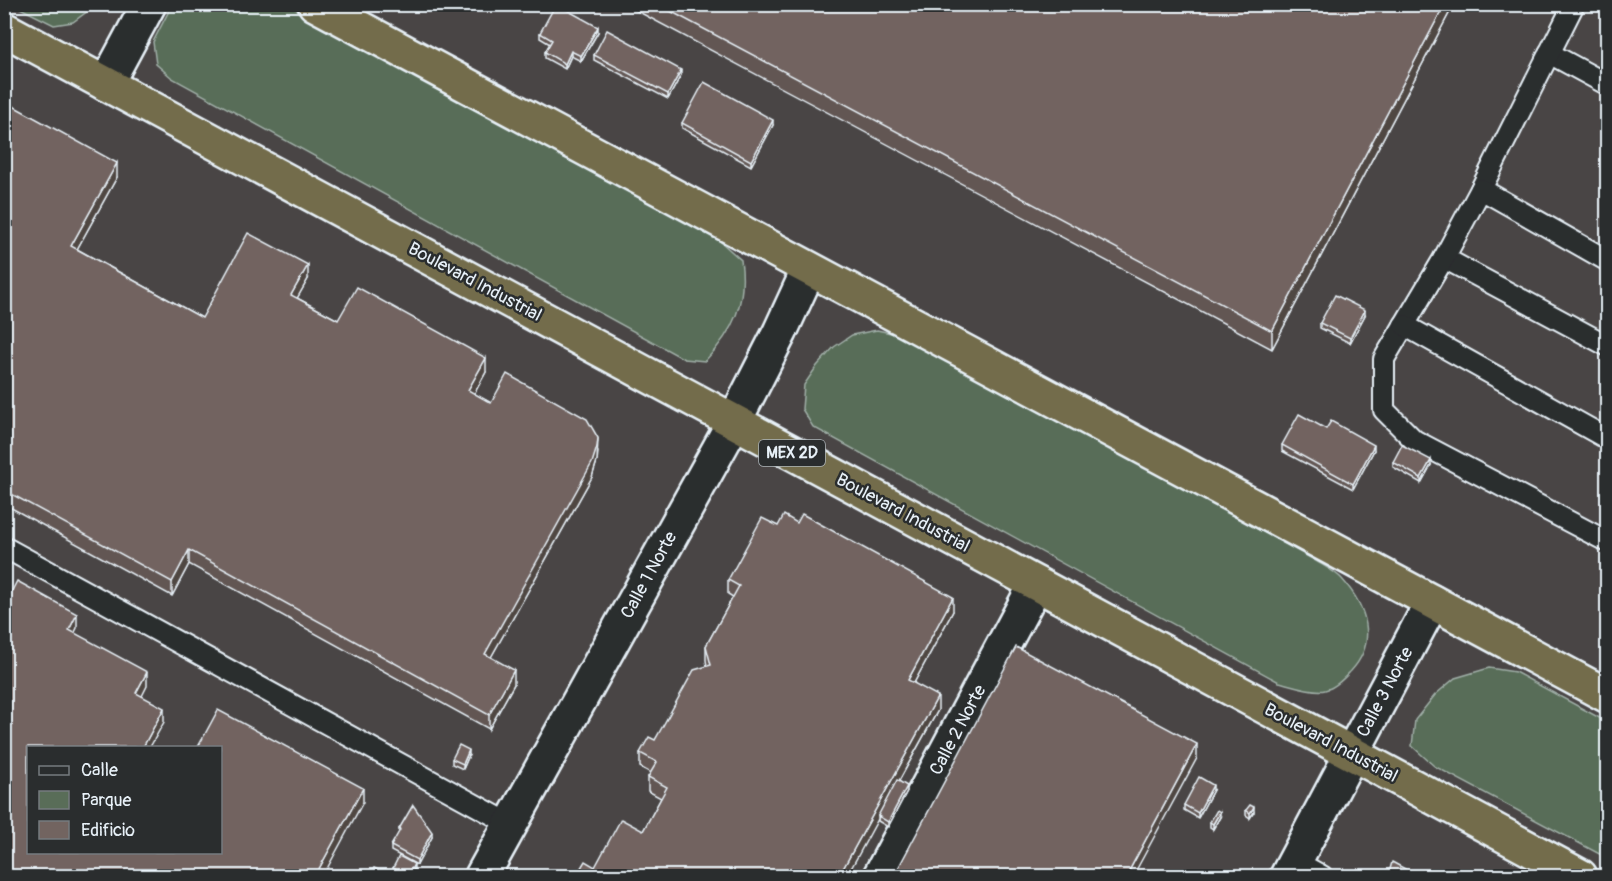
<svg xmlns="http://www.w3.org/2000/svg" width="1612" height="881" font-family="Pangolin,sans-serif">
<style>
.built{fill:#494544;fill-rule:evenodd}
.green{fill:#596d58;stroke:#a0afa8;stroke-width:1.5}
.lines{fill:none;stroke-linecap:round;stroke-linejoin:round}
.service-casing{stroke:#e8f1f8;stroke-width:24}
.minor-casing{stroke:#e8f1f8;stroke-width:38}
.tertiary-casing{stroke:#e8f1f8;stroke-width:38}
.trunk-casing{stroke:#e8f1f8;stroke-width:38}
.service{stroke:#2a2d2e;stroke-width:20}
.minor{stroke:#2a2d2e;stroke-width:33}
.tertiary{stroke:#2a2d2e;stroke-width:33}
.trunk{stroke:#736c4b;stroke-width:33}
.wall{fill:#625653;stroke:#e8f1f8;stroke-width:1.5}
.shaded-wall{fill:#504643;stroke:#e8f1f8;stroke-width:1.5}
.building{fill:#726460;stroke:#e8f1f8;stroke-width:1.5}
.labels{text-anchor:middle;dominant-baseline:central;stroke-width:5;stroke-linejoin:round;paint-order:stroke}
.shield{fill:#2a2d2e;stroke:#afb6bb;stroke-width:1.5}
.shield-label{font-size:16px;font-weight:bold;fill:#e8f1f8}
.street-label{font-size:18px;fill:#e8f1f8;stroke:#2a2d2e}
</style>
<rect width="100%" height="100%" fill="#383838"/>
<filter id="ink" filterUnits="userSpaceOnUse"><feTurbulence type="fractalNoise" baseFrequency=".0167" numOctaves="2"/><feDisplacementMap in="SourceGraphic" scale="12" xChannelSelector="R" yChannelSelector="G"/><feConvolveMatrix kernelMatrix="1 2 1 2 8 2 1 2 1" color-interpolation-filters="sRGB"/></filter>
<g filter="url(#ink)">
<path class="built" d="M5,5H1607V876H5ZM28,748H220V852H28Z"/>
<g class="green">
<polygon points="14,5 96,5 73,22 54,25"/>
<path d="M172,5H288L703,226L741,260C747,302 734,331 705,361L684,359L172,78L156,64L153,42Z"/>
<path d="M877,330L905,336L1316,561C1324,566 1336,572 1342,579C1367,607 1378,642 1351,671C1344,678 1335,688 1325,690C1314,693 1291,685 1279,682L813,427L802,409L804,385L817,366L834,347L852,335Z"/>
<polygon points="1489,668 1515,672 1607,722 1607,858 1434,766 1412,746 1415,720 1435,695 1455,678"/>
</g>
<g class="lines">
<g class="service-casing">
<g id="service">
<polyline points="1549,53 1608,85"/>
<polyline points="1481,189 1574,4"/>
<polyline points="1444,258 1608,346"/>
<polyline points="1608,261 1481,189 1444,258 1384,359 1384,410 1414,440 1608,542"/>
<polyline points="1404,325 1608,439"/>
<polyline points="4,547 510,824"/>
<polyline points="1295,861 1322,876"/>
</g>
</g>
<g class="minor-casing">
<polyline id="minor" points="880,876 1036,584"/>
</g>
<g class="tertiary-casing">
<g id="tertiary">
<polyline points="106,84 149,4"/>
<polyline points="482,876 734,422 780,332 809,269"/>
<polyline points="1287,876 1432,602"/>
</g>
</g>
<g class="trunk-casing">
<g id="trunk">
<polyline points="315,4 1608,696"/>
<polyline points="4,29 1580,876"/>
</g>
</g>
<use href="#service" class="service"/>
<use href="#minor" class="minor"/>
<use href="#tertiary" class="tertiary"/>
<use href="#trunk" class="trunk"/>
</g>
<g class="wall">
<polygon points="624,4 1454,4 1272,349"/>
<polygon points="598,32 581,61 571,56 565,69 545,58 545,52 550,44 540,38 540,33"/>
<polygon points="594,55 681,75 668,99 594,60"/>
<polygon points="4,101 117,177 77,249 202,318 308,279 297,298 338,320 486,372 474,394 491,403 598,452 597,461 592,477 491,657 514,684 489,729 189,564 172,596 4,504"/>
<polygon points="682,123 773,125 751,166 682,128"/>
<polygon points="1365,315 1350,343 1320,328 1320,323"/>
<polygon points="1326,429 1374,450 1353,489 1282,451 1282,445"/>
<polygon points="1393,462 1431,465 1421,483 1393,467"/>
<polygon points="728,580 953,611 914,683 938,710 899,781 907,791 888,827 878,821 878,819 595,867 643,831 661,798 648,791 648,777 651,773 640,767 640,753 655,740 707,666 706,660 706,646 733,597 728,594"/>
<polygon points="469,755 463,769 452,764 452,759"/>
<polygon points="1213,790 1198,818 1184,810 1184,805"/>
<polygon points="1246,810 1254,812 1250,818 1246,815"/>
<polygon points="1220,817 1213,829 1210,827 1210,822"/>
<polygon points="399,829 432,837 417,865 391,851 391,846 399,833"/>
<polygon points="393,868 414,869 410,876 400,876 393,873"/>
</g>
<g class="shaded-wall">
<polygon points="1445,4 1454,4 1272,349 1272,331"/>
<polygon points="598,27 598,32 581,61 581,56"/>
<polygon points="571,51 571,56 565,69 565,64"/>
<polygon points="681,70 681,75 668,99 668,94"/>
<polygon points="773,120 773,125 751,166 751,161"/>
<polygon points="117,163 117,177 71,260 71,246"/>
<polygon points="308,265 308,279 291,309 291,295"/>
<polygon points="1365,310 1365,315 1350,343 1350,338"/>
<polygon points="486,358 486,372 468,405 468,390"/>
<polygon points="598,438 597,461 592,477 485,668 485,654"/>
<polygon points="1374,445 1374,450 1353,489 1353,484"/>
<polygon points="1431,460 1431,465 1421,483 1421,478"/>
<polygon points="189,550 189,564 172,596 172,582"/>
<polygon points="8,576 8,590 4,596 4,582"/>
<polygon points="953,597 953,611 908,694 908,680"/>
<polygon points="77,614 77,628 69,644 69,630"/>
<polygon points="514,670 514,684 489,729 489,715"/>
<polygon points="147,672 147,686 136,708 136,693"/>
<polygon points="938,696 938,710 879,817 878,816 878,819 847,876 839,876"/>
<polygon points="164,708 164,722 150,747 143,747"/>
<polygon points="1197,744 1197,758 1133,876 1129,871"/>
<polygon points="469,750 469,755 463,769 463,764"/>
<polygon points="1213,785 1213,790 1198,818 1198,813"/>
<polygon points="907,786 907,791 888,827 888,822"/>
<polygon points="363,788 363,802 323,876 315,876"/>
<polygon points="1254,807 1254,812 1250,818 1250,813"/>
<polygon points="1220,812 1220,817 1213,829 1213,824"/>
<polygon points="432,832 432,837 417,865 417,860"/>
<polygon points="414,864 414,869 410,876 408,876"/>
</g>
<g class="building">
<polygon points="556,4 598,27 581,56 571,51 565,64 545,52 552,40 540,33"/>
<polygon points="657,4 1445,4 1272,331"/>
<polygon points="607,30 681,70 668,94 594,55"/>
<polygon points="704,82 773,120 751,161 682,123"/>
<polygon points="4,101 117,163 71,246 202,318 248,233 308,265 291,295 338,320 357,287 486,358 468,390 491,403 507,374 587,419 598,438 597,447 592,463 485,654 514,670 489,715 189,550 172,582 4,490"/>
<polygon points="1335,295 1365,310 1350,338 1320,323"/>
<polygon points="1299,414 1326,429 1331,421 1374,445 1353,484 1282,445"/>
<polygon points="1402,445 1431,460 1421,478 1393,462"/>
<polygon points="802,514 953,597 908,680 938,696 839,876 576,876 585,861 595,867 621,819 643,831 667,787 648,777 657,762 640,753 649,737 655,740 694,670 711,665 706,646 739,586 728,580 762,518 778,526 784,515 797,523"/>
<polygon points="4,574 8,576 4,582"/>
<polygon points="17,581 77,614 69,630 147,672 136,693 164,708 143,747 28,747 28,852 220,852 220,747 198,747 218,710 363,788 315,876 4,876 4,598 7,600"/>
<polygon points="1016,647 1197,744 1129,871 1138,876 894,876"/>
<polygon points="459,745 469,750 463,764 452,759"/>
<polygon points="1199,777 1213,785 1198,813 1184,805"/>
<polygon points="897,780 907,786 888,822 878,816"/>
<polygon points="413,805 432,832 417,860 391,846 400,830 399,829"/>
<polygon points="1250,805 1254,807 1250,813 1246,810"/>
<polygon points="1217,810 1220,812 1213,824 1210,822"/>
<polygon points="399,856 414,864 408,876 393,868"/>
<polygon points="1392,862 1418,876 1388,876"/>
<polygon points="374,868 390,876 369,876"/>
</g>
</g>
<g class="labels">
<rect class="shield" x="759" y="440" width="66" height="26" rx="4.5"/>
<g class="shield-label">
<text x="792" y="453">MEX 2D</text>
</g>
<g class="street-label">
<text transform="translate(475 282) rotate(28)">Boulevard Industrial</text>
<text transform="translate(903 513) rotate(28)">Boulevard Industrial</text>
<text transform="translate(649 575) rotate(-61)">Calle 1 Norte</text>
<text transform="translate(1385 692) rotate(-62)">Calle 3 Norte</text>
<text transform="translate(958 730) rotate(-62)">Calle 2 Norte</text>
<text transform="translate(1331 743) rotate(28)">Boulevard Industrial</text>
</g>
</g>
<rect width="1612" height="881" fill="none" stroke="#2a2d2e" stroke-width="24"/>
<rect x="12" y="12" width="1588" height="857" fill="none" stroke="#e8f1f8" stroke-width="2" filter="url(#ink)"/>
<rect x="27" y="746" width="195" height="108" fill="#2a2d2e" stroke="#767b7f" stroke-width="1.5"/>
<rect x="39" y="766" width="30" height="9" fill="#2a2d2e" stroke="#767b7f" stroke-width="1.5"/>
<text x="81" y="776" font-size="18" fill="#e8f1f8">Calle</text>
<rect x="39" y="791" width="30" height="18" fill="#596d58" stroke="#767b7f" stroke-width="1.5"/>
<text x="81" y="806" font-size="18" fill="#e8f1f8">Parque</text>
<rect x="39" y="821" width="30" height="18" fill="#726460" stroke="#767b7f" stroke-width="1.5"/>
<text x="81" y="836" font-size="18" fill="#e8f1f8">Edificio</text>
</svg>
